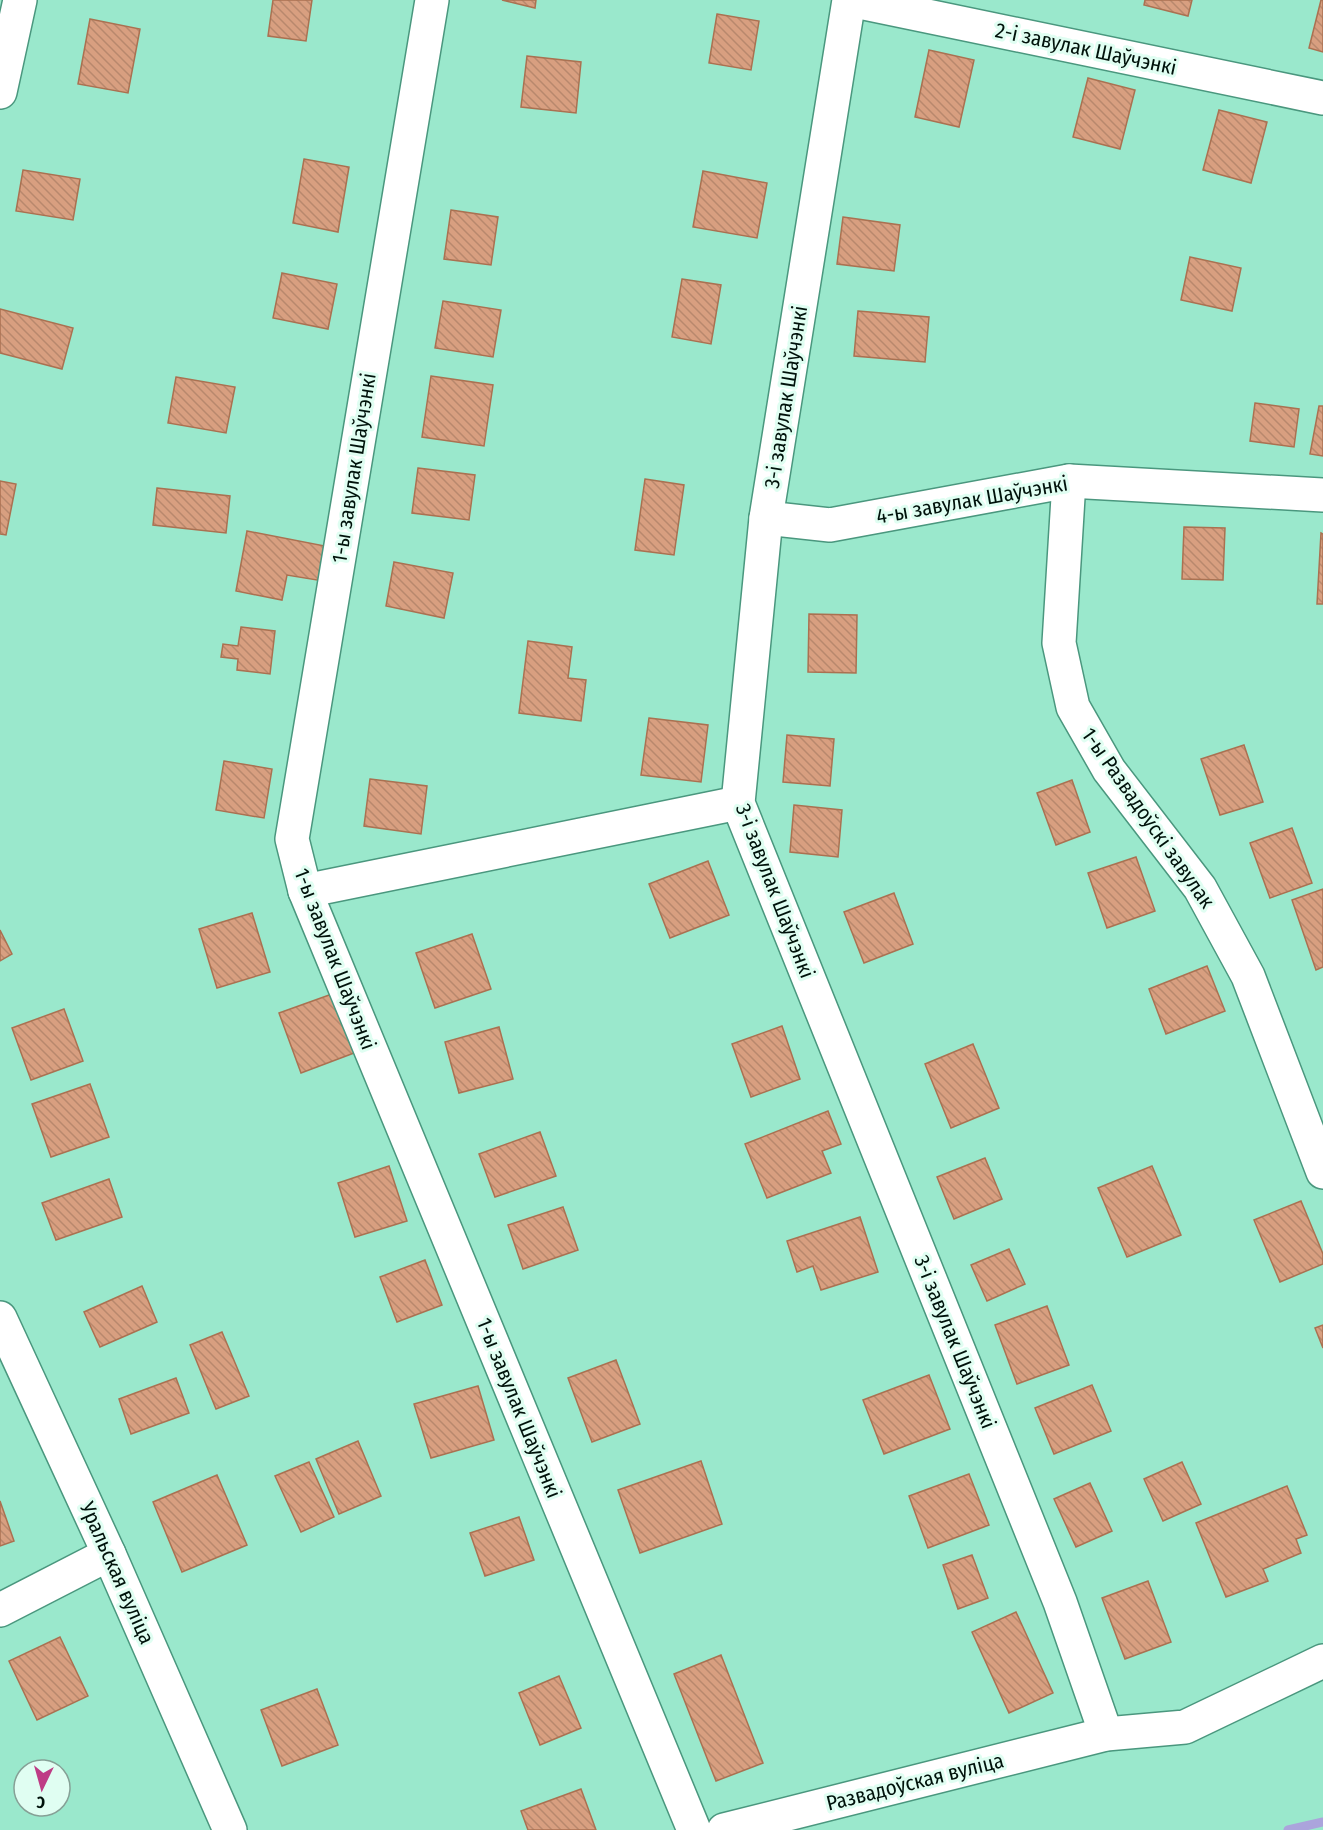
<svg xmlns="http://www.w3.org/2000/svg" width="1323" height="1830" font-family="'Fira Sans Condensed',sans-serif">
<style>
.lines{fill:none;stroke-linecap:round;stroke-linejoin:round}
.stream{stroke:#aba4dc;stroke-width:9}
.building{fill:url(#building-back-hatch);stroke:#aa7151;stroke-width:1.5}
.minor-casing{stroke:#4a977e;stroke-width:36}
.minor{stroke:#fff;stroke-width:33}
.labels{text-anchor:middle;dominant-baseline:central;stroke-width:6;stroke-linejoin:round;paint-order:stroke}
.street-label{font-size:21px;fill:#00120b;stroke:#e0fef2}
</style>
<defs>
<pattern id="building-back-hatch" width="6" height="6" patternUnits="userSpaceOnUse" patternTransform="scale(1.5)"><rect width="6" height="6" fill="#d89f80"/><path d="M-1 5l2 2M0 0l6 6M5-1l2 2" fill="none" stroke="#b8886d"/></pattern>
</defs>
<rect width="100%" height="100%" fill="#9ae8cc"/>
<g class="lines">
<polyline class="stream" points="1288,1830 1323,1822"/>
</g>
<g class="building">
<polygon points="273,0 312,0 306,41 268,36"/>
<polygon points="502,0 536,0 535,8"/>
<polygon points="1145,0 1192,0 1188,16 1144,5"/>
<polygon points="1321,0 1323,0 1323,52 1309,48"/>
<polygon points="717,14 759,21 751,70 709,63"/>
<polygon points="90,19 140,29 128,93 78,84"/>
<polygon points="929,50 974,60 959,127 915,117"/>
<polygon points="527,56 581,62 576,113 521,107"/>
<polygon points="1088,78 1135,90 1120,149 1073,137"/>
<polygon points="1219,110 1267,122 1251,183 1203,170"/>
<polygon points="304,159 349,167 338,232 293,223"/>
<polygon points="23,170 80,179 73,220 16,211"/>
<polygon points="703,171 767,183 757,238 693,227"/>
<polygon points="451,210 498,217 491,265 444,259"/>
<polygon points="843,217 900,225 894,271 837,264"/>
<polygon points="1190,257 1241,268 1232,311 1181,300"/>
<polygon points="282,273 337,284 328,329 273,318"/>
<polygon points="682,279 721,285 711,344 672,337"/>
<polygon points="443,301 501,310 493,357 435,348"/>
<polygon points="0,309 73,328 62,369 0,353"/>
<polygon points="858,311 929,317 925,362 854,356"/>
<polygon points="431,376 493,385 484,446 422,437"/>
<polygon points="176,377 235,387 226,433 168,423"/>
<polygon points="1255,403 1299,409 1294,447 1250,441"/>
<polygon points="1319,406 1323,406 1323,456 1310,454"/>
<polygon points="418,468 475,475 469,520 412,513"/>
<polygon points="645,479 684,485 674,555 635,550"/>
<polygon points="0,481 16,484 6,535 0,534"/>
<polygon points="157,488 230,496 226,533 153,525"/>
<polygon points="1184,527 1225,528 1223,580 1182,579"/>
<polygon points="247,531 330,547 323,581 287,575 282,600 236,591"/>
<polygon points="1321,533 1323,534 1323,604 1317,604"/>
<polygon points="394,562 453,573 444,618 386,606"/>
<polygon points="809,614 857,615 856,673 808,672"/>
<polygon points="241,627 275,631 270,674 237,670 238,659 221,657 223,644 238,646"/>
<polygon points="528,641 572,647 568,678 586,680 581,721 519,713"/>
<polygon points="649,718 708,725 701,782 641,775"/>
<polygon points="787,735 834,739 830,786 783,782"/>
<polygon points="1244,745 1263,802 1220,815 1201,759"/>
<polygon points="224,761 272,769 264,818 216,810"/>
<polygon points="370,779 427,786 421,834 364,826"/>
<polygon points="1072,780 1090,832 1056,845 1037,793"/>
<polygon points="794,805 842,810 838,857 790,852"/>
<polygon points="1292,828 1312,883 1270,898 1250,843"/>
<polygon points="1136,857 1155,911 1107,928 1088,873"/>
<polygon points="708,861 729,915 670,938 649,884"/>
<polygon points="1323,889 1323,967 1316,970 1292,900"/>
<polygon points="894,893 913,944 864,963 844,912"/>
<polygon points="252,913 270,972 217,988 199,929"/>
<polygon points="0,930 12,954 0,961"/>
<polygon points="472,934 491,989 435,1008 416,953"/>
<polygon points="1207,966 1225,1011 1166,1034 1149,989"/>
<polygon points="332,994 354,1053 301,1073 279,1013"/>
<polygon points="64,1009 83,1061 31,1080 12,1028"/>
<polygon points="782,1026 800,1079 751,1097 732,1044"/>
<polygon points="499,1027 513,1079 459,1093 445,1042"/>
<polygon points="973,1044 999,1108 951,1128 925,1064"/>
<polygon points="90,1084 109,1137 51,1157 32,1104"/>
<polygon points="828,1111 841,1144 822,1151 831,1173 767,1198 745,1144"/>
<polygon points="540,1132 556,1176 495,1197 479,1154"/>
<polygon points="985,1158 1002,1199 954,1219 937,1177"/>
<polygon points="389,1166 407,1221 355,1237 338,1183"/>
<polygon points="1152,1166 1181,1235 1127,1257 1098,1188"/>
<polygon points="109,1179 122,1217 56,1240 42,1203"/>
<polygon points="1301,1201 1323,1254 1323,1264 1280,1282 1254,1220"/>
<polygon points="563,1207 578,1250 523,1269 508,1225"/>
<polygon points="860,1217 878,1272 821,1290 813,1266 797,1272 787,1241"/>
<polygon points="1009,1249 1025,1284 987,1301 971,1265"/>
<polygon points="425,1260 442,1305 397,1322 380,1277"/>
<polygon points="142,1286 157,1322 100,1347 84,1312"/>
<polygon points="1047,1306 1069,1365 1017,1384 995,1325"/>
<polygon points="1323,1325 1323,1348 1315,1328"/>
<polygon points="222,1332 249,1396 216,1409 190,1345"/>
<polygon points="616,1360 640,1424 592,1442 568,1378"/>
<polygon points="929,1375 950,1429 884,1454 863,1400"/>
<polygon points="176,1378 189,1413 131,1434 119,1399"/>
<polygon points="1092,1385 1111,1431 1054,1454 1035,1408"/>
<polygon points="478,1386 494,1440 431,1458 414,1404"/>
<polygon points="358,1441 381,1496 339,1514 316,1459"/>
<polygon points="701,1461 722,1524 640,1553 618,1490"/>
<polygon points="309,1462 334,1517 301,1532 275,1476"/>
<polygon points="1182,1462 1201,1504 1163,1521 1144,1479"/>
<polygon points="969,1474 989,1525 928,1548 909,1496"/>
<polygon points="217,1475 247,1545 182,1572 153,1502"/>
<polygon points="1090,1483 1112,1531 1076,1547 1054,1499"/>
<polygon points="1287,1486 1307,1535 1296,1539 1301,1553 1263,1569 1268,1581 1226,1597 1196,1523"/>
<polygon points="0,1501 14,1541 0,1546"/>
<polygon points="519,1517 534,1560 485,1576 470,1533"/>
<polygon points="972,1555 988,1598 958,1609 943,1565"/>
<polygon points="1148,1581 1171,1642 1125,1659 1102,1598"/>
<polygon points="1016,1612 1053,1693 1009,1713 972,1632"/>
<polygon points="60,1637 88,1696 37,1720 9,1661"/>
<polygon points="721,1655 763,1763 716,1781 674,1674"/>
<polygon points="559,1676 581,1728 540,1745 519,1693"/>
<polygon points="317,1689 338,1745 282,1766 261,1710"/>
<polygon points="581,1789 596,1830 528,1830 521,1811"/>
</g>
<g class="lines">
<g class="minor-casing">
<g id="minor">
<polyline points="432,0 292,839 305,891 694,1830"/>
<polyline points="849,0 766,518 738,803 1060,1602 1106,1734"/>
<polyline points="850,0 1323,98"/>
<polyline points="0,92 20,0"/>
<polyline points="1069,481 1059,643 1073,707 1109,770 1200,888 1248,976 1323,1172"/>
<polyline points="766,518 830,525 1069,481 1323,495"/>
<polyline points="305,891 738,803"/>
<polyline points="0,1318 109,1554 230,1830"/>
<polyline points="0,1610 109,1554"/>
<polyline points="724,1830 1106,1734 1185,1727 1323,1661"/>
</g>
</g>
<use href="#minor" class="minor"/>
</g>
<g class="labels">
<g class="street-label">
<text transform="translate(1086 49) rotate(12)">2-і завулак Шаўчэнкі</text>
<text transform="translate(786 397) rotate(-81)">3-і завулак Шаўчэнкі</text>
<text transform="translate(354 468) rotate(-81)">1-ы завулак Шаўчэнкі</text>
<text transform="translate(972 500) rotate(-10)">4-ы завулак Шаўчэнкі</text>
<text transform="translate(1148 818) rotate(55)">1-ы Развадоўскі завулак</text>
<text transform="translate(775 891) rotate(69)">3-і завулак Шаўчэнкі</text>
<text transform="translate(335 959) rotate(69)">1-ы завулак Шаўчэнкі</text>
<text transform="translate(955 1342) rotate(68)">3-і завулак Шаўчэнкі</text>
<text transform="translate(519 1408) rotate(68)">1-ы завулак Шаўчэнкі</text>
<text transform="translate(117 1573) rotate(66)">Уральская вуліца</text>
<text transform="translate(915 1782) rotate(-14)">Развадоўская вуліца</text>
</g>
</g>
<g transform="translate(42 1788) rotate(185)"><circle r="28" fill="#e0fef2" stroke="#86a096" stroke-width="1.5"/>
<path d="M0-4.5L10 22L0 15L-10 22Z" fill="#be3c85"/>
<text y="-9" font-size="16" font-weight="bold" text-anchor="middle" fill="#00120b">С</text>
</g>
</svg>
